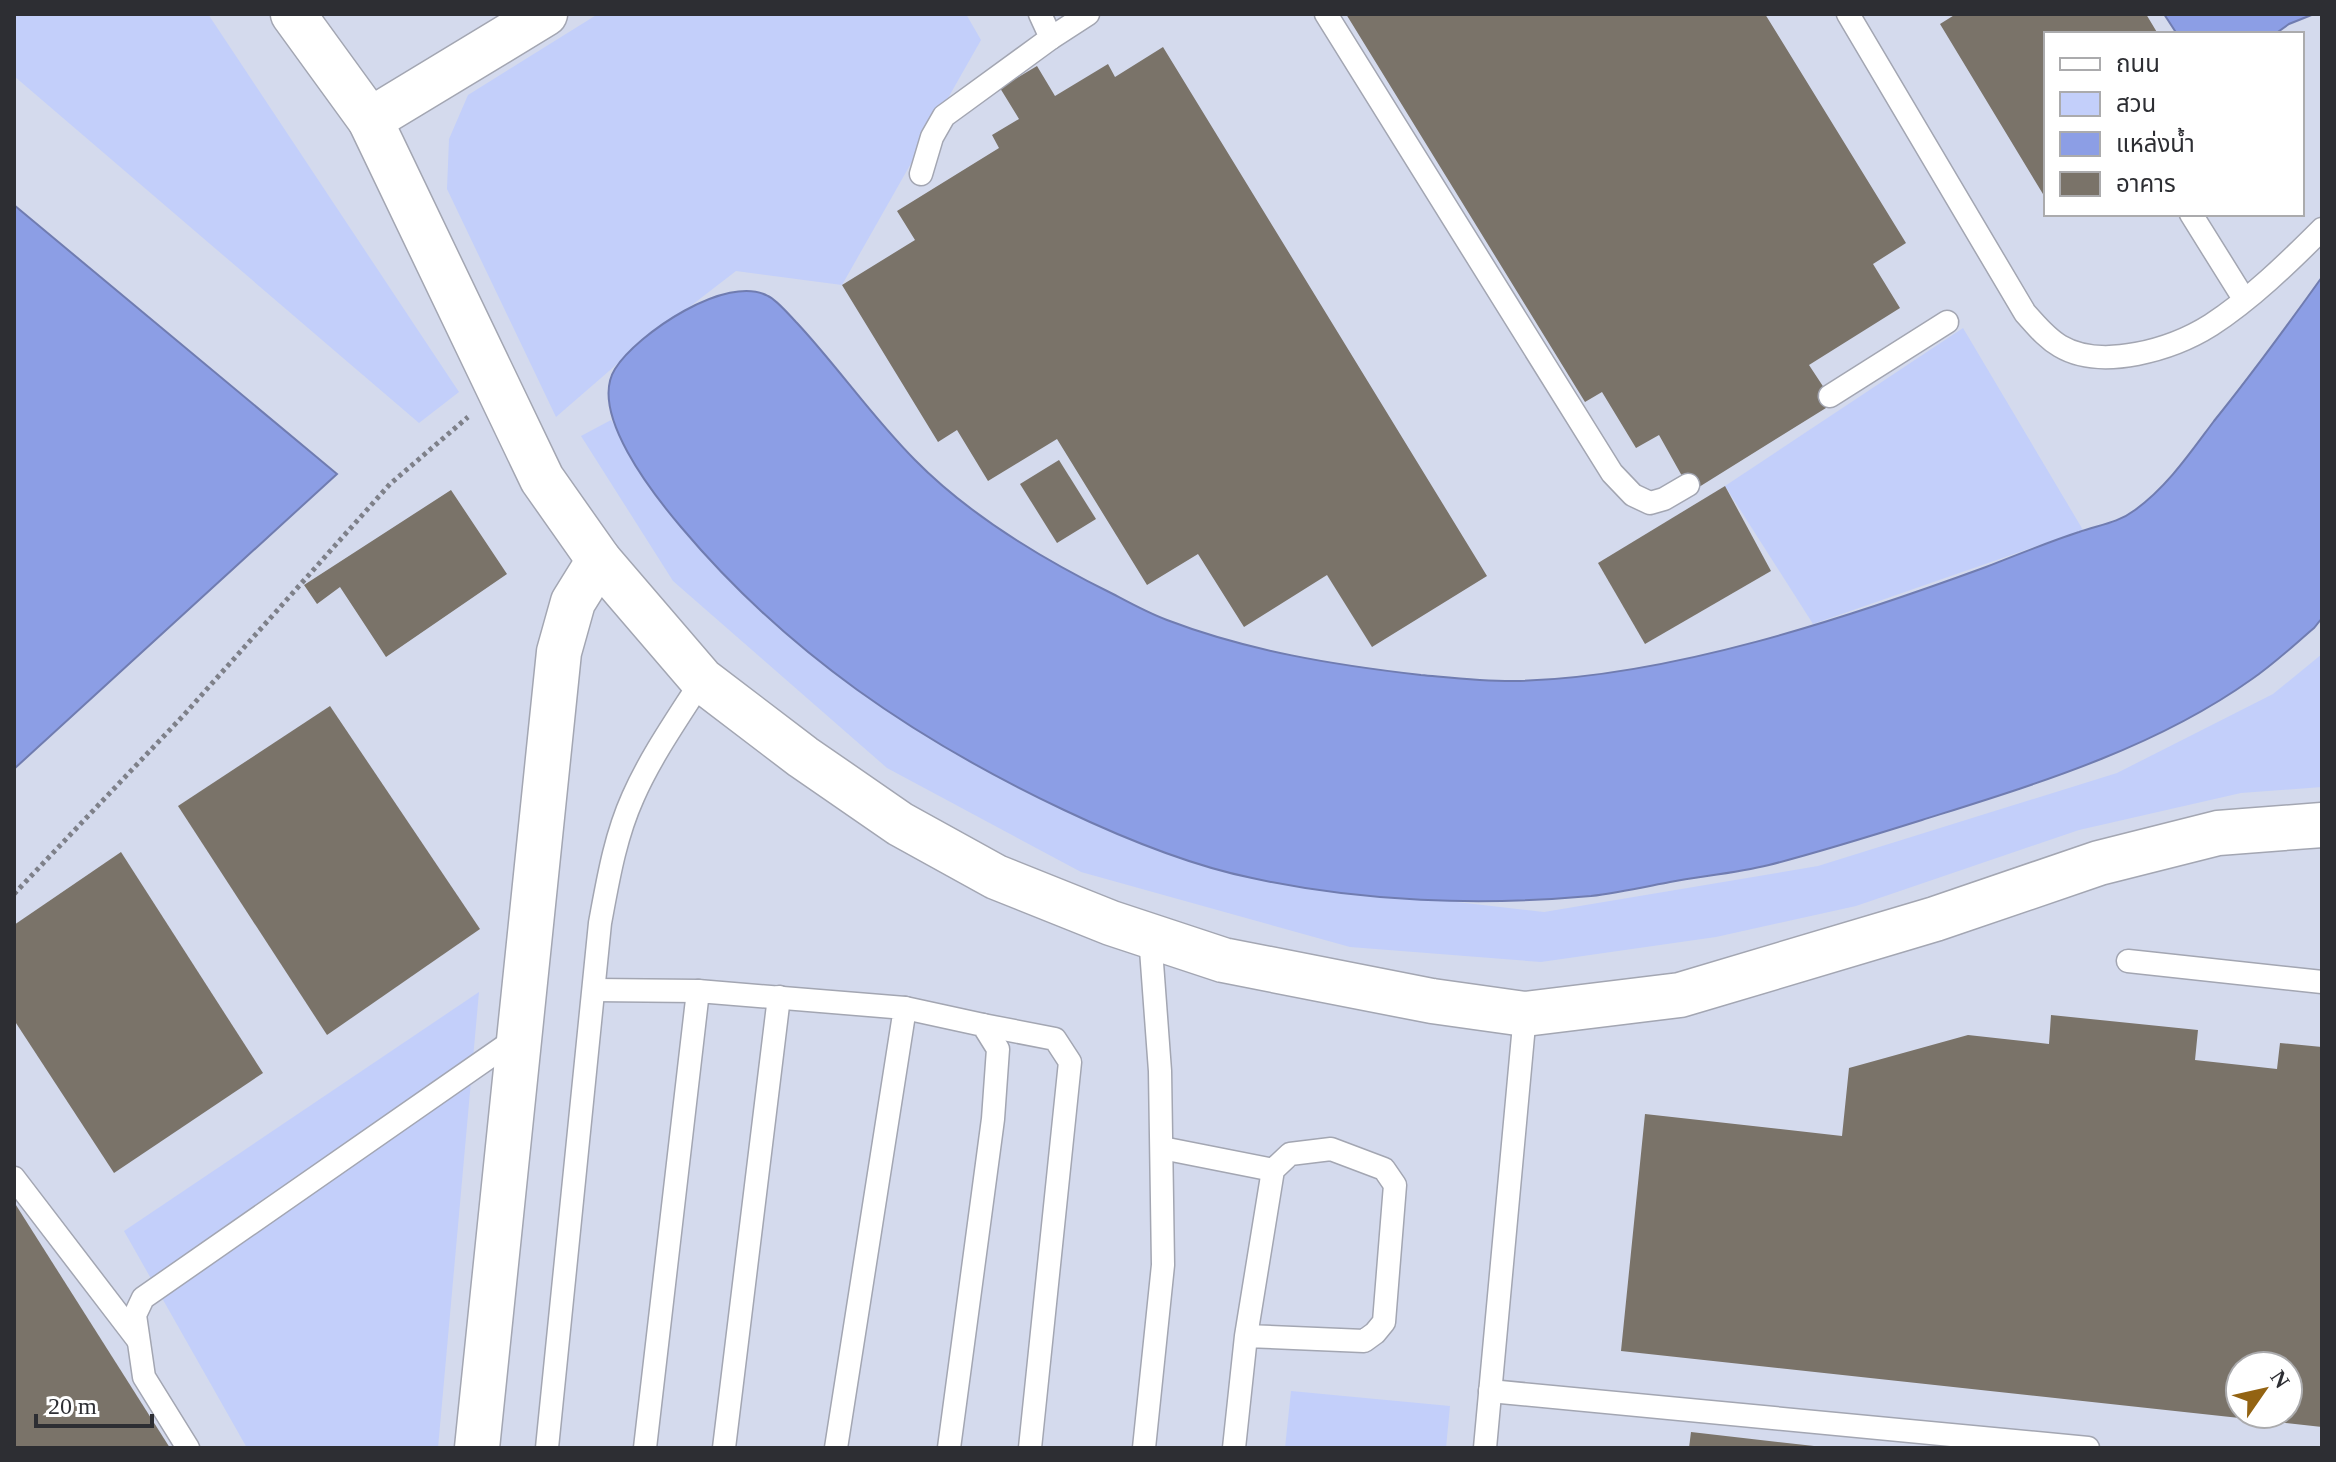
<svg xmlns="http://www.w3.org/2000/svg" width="2336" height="1462" font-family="'Times New Roman','Noto Sans Thai',serif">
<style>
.built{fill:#d4daed;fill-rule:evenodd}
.green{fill:#c3cffa}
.water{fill:#8c9ee5;stroke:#707cb0;stroke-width:2}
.building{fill:#7a7369;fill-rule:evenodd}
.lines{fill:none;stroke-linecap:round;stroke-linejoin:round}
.lane-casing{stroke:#a3a6b2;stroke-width:25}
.street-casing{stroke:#a3a6b2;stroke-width:47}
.path{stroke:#7e8089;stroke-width:5;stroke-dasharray:4 4;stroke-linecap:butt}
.lane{stroke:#fff;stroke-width:22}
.street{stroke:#fff;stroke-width:44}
</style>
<rect width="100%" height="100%" fill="#e1e5f1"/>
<path class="built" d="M14,14H2322V1448H14V769L337,474L14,205ZM2046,34H2302V214H2046ZM2240,1366H2288V1414H2240Z"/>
<g class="green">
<polygon points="14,14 208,14 459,392 419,423 14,76"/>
<polygon points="598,14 966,14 981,40 842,285 736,271 631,352 556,417 447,189 449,139 468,95"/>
<polygon points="1963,328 2083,530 1813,624 1725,486"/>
<polygon points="611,420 671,515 1257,879 1544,912 1818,866 2117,773 2273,694 2322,654 2322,787 2241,793 2079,830 1856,906 1716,937 1541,962 1350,947 1081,872 887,768 673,581 581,436"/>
<polygon points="479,992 438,1448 247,1448 124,1231"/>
<polygon points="1291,1391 1450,1406 1446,1448 1285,1448"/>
</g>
<g class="water">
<polygon points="2164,14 2314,14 2289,24 2275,34 2177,34"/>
<polygon points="14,205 337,474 14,769"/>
<path d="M2322,277V618L2314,628C2294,645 2274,664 2252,679C2154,749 2036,784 1922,820C1871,836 1820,852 1769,865C1736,873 1703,876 1670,882C1644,887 1617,893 1591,896C1480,906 1361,902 1252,878C1188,865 1123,838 1064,810C916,740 787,653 681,527C653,494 588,412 615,369C637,334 727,273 768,296C777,300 790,316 797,323C838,367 872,417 915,460C969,515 1044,560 1113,594C1130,603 1148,613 1167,620C1248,651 1334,665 1421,675C1454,678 1487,682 1520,681C1672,676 1844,619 1986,567C2017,555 2048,542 2079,532C2099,525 2118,523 2135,510C2167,487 2190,453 2214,421C2252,374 2287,326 2322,277Z"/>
</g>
<g class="building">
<polygon points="1346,14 1765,14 1906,243 1873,264 1900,308 1809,365 1834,403 1691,492 1659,435 1636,448 1602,392 1585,402"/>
<polygon points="1956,14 2146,14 2158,34 2046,34 2046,199 1940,24"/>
<polygon points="1163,47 1487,576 1372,647 1327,575 1244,627 1198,554 1147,585 1057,439 988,481 957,430 938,442 842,285 915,240 897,211 999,148 992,135 1019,119 1000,88 1037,66 1055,96 1108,64 1115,77"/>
<polygon points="1059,460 1096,519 1057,543 1020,484"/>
<polygon points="1725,486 1771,571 1645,644 1598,563"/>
<polygon points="451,490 507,574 386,657 340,587 317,604 304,585"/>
<polygon points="330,706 480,929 327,1035 178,806"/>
<polygon points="121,852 263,1073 114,1173 14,1020 14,925"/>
<path d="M2051,1015L2198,1030L2195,1060L2277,1069L2280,1043L2322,1047V1427L1621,1351L1645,1114L1842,1136L1849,1068L1968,1035L2049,1044ZM2240,1366H2288V1414H2240Z"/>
<polygon points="14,1202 170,1448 14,1448"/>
<polygon points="1691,1432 1814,1446 1813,1448 1689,1448"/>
</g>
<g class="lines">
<g class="lane-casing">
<g id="lane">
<polyline points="1326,14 1612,473 1633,495 1650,503 1664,499 1688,485"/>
<path d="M1848,14L2025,313C2036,325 2046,338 2060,346C2102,371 2173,349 2211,325C2251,299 2288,263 2322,229"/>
<polyline points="1051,38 1088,14"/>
<polyline points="921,174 932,137 944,116 1051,38 1040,14"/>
<polyline points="2191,214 2244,299"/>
<polyline points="1830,396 1947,322"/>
<polyline points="2128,961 2322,982"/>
<polyline points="594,990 698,991"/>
<polyline points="905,1008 983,1025 998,1049 993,1119 949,1448"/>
<polyline points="983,1025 1055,1039 1070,1062 1030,1448"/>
<polyline points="1162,1148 1273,1170"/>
<polyline points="14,1178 138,1340"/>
<polyline points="1490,1391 2088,1448"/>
<polyline points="188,1448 144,1377 135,1315 143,1298 518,1037"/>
<path d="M547,1448L600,923C608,880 615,837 633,797C651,756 678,718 702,680"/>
<polyline points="645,1448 698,991 905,1008 836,1448"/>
<polyline points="724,1448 779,997"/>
<polyline points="1144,1448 1163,1265 1160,1071 1150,936"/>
<polyline points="1234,1448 1246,1336 1273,1170 1290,1154 1331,1149 1384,1169 1395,1185 1384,1322 1375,1333 1364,1341 1246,1336"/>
<polyline points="1485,1448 1525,1014"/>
</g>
</g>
<g class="street-casing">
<g id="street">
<polyline points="293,14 370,120 542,479 599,560 702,680 803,757 900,824 996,877 1111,923 1223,960 1432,1001 1525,1014 1680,995 1935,919 2099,863 2218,833 2322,825"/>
<polyline points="370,120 545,14"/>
<polyline points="477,1448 559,652 573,602 599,560"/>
</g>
</g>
<polyline class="path" points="14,894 182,717 390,484 468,417"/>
<use href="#lane" class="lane"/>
<use href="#street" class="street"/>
</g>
<rect width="2336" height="1462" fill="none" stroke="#2d2e33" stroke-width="32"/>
<rect x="2044" y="32" width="260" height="184" fill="#ffffff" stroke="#ababad" stroke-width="2"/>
<rect x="2060" y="58" width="40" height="12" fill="#ffffff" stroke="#ababad" stroke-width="2"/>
<text x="2116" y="72" font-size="24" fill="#2d2e33">ถนน</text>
<rect x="2060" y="92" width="40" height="24" fill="#c3cffa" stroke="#ababad" stroke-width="2"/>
<text x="2116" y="112" font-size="24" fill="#2d2e33">สวน</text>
<rect x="2060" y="132" width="40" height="24" fill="#8c9ee5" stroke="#ababad" stroke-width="2"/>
<text x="2116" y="152" font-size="24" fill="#2d2e33">แหล่งน้ำ</text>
<rect x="2060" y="172" width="40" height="24" fill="#7a7369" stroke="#ababad" stroke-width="2"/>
<text x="2116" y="192" font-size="24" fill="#2d2e33">อาคาร</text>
<g transform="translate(2264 1390) rotate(56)"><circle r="38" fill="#ffffff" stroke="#ababad" stroke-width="2"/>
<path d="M0-6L14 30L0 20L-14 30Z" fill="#936312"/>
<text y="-12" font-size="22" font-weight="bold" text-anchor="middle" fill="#2d2e33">N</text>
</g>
<path d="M36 1414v12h116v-12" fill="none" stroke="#2d2e33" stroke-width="4"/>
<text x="48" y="1414" font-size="24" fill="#2d2e33" stroke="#ffffff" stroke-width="6" paint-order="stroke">20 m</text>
</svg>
